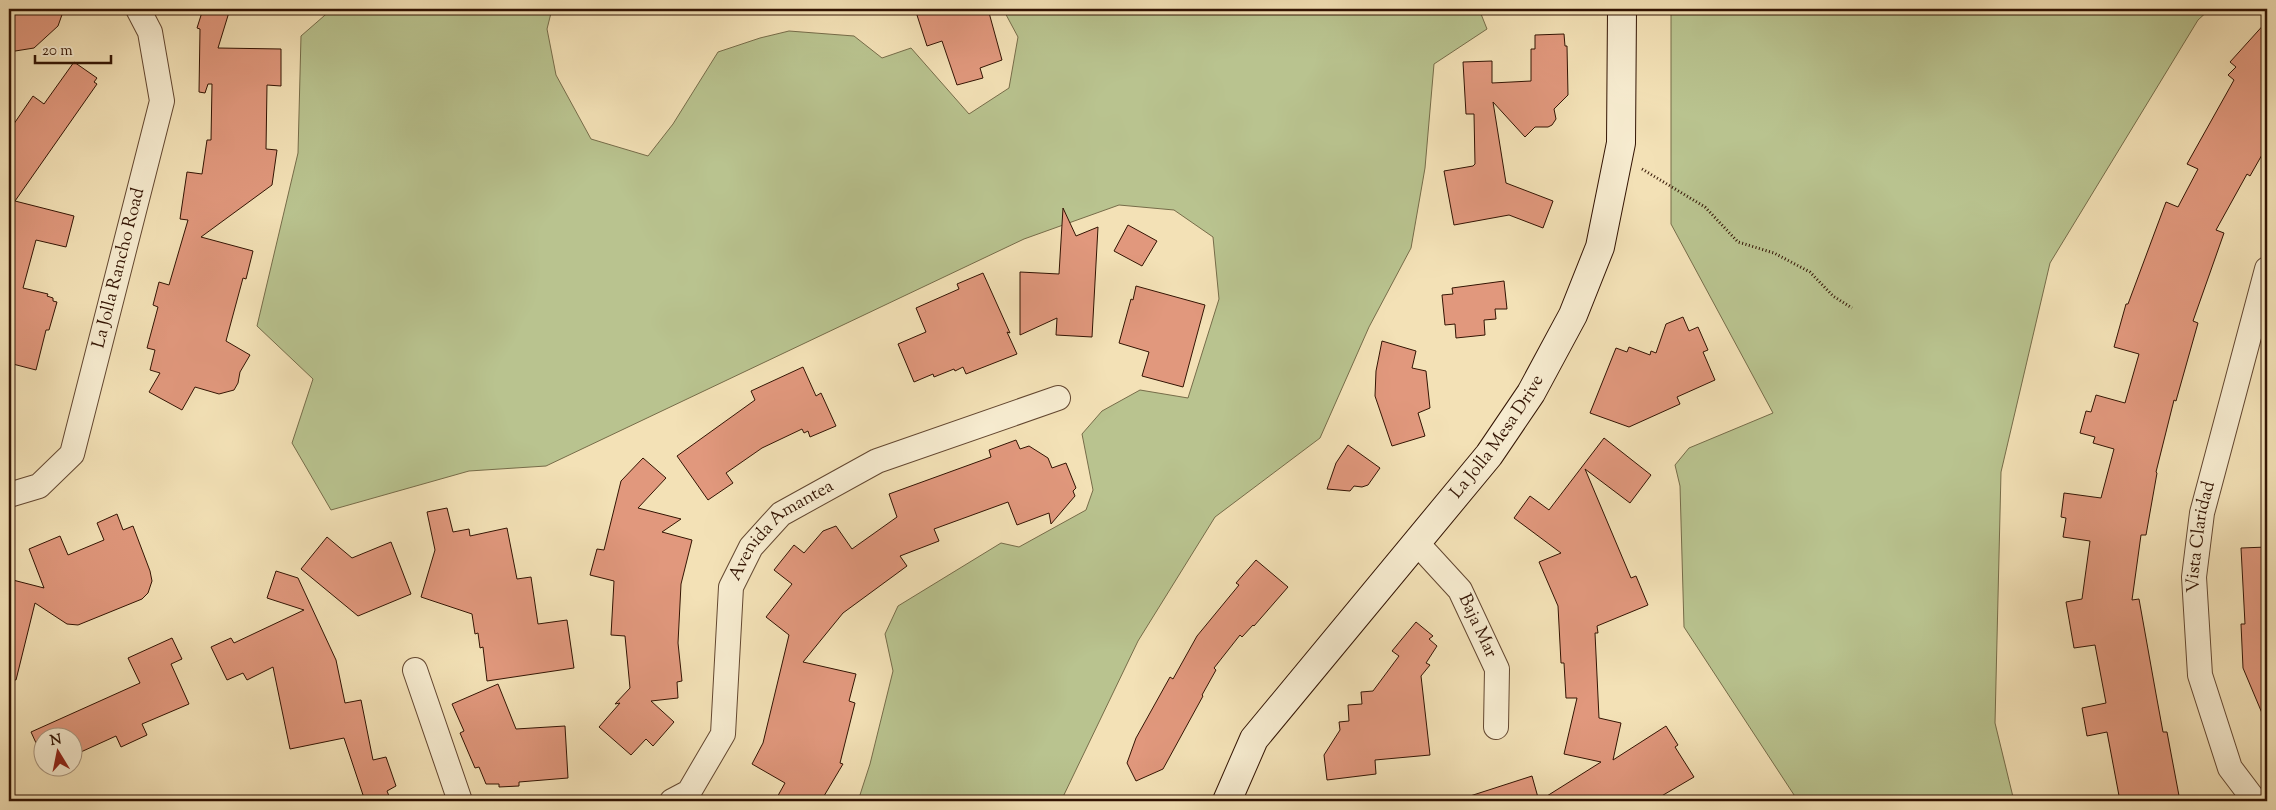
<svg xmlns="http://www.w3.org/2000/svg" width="2276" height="810" font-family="'Sorts Mill Goudy',serif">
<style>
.green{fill:#b9c38f;stroke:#766c49}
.building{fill:#e1987d;stroke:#331403}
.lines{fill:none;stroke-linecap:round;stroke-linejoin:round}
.street-casing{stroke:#634730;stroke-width:26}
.secondary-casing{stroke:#331403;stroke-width:30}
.path{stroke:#331403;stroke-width:3;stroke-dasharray:1 2.5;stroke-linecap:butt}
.street{stroke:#f7ecd0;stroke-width:24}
.secondary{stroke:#f7ecd0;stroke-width:28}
.labels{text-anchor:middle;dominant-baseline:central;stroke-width:4.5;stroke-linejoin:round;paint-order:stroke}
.street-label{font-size:18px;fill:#331403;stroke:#f7ecd0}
</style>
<rect width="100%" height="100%" fill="#f3e1b6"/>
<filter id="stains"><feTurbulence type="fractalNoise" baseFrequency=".004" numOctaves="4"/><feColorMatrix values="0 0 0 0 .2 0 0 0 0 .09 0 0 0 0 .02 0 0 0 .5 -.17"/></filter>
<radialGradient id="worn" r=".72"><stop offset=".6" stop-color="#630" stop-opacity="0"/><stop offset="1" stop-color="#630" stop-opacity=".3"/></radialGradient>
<g class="green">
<polygon points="332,9 552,9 547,29 556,75 591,139 648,156 673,124 718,52 760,38 789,31 854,36 882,58 911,48 969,114 1009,88 1018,37 1003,9 1479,9 1487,29 1434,64 1425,168 1411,248 1369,327 1320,438 1215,517 1138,641 1061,801 858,801 870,764 893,671 885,634 898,606 1001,543 1019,547 1086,510 1093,490 1082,434 1102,411 1140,390 1188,398 1219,299 1213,237 1174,210 1119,205 1024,239 546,466 469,471 331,510 292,443 313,379 257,326 298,153 301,36"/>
<polygon points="1671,9 2210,9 2198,20 2050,263 2001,472 1995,723 2014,801 1798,801 1684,627 1680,486 1675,465 1689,448 1773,413 1671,224"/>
</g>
<g class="building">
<polygon points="9,9 64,9 58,26 34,48 9,52"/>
<polygon points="203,9 230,9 218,48 281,49 281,86 267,85 266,149 277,150 272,185 201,237 253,251 246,279 243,278 226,341 250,355 240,372 238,383 234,390 219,394 195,387 182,410 149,392 160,373 150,370 155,350 147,348 158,307 153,305 159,282 169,285 188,220 180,219 187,172 202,174 207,140 211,140 212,84 208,84 205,93 199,92 200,29 197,28"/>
<polygon points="915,9 988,9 1002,60 980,68 983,78 957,85 942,41 927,46"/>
<polygon points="2267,21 2267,146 2250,176 2247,174 2216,230 2224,233 2193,321 2198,323 2176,401 2174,400 2156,472 2157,473 2146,535 2141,535 2132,600 2139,599 2156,694 2163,732 2167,732 2180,801 2120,801 2107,732 2087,736 2082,708 2106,703 2095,645 2074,648 2066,602 2082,599 2090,541 2063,537 2066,518 2061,517 2064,493 2101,498 2114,449 2093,443 2095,437 2080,433 2086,411 2091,412 2096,395 2125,403 2139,354 2114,347 2126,304 2128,304 2166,202 2178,207 2198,169 2187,164 2234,80 2228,75 2236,67 2230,62"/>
<polygon points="1564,34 1565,46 1567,46 1568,95 1554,109 1556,119 1552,125 1548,127 1535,127 1525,137 1493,102 1506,183 1553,201 1543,228 1509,215 1454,225 1444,171 1473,166 1475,164 1474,114 1466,114 1463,62 1492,61 1492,83 1531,81 1531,49 1535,49 1535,35"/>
<polygon points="74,62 97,78 94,82 97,84 15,201 74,216 66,247 36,240 23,288 48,294 47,296 53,298 53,301 57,302 49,330 46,330 36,370 9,363 9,131 33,96 44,104"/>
<polygon points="1063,208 1076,236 1098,227 1092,337 1056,335 1057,318 1020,335 1020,272 1059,274"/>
<polygon points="1128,225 1157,241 1142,266 1114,251"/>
<polygon points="983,273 1010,333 1007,332 1017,354 966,374 963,367 955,371 954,369 934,377 933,374 914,382 898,344 926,332 916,308 959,289 957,284"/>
<polygon points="1504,281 1507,309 1495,309 1496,319 1484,320 1485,335 1456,338 1455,324 1445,325 1442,295 1453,294 1452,288"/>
<polygon points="1136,286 1205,305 1183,387 1142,376 1149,352 1119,343 1131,299 1133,300"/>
<polygon points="1683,317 1689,331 1698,327 1708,350 1703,352 1715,380 1677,397 1680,404 1629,427 1590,413 1616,348 1627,352 1629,347 1650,355 1651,351 1656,353 1666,324"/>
<polygon points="1382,341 1416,351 1412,368 1426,371 1430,408 1418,413 1425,436 1392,446 1375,396 1376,371"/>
<polygon points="803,367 816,396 821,393 836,426 810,437 808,431 804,433 802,429 762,448 726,473 733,483 708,500 677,456 755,400 751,391"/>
<polygon points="1604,438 1651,475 1630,503 1585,469 1631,578 1636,576 1648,605 1597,626 1598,633 1595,633 1599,718 1621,723 1613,760 1666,726 1678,745 1675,747 1694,777 1653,801 1468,801 1467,797 1532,776 1539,801 1601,762 1564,754 1577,698 1566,698 1564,663 1561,663 1558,606 1539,562 1561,553 1514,518 1530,496 1549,510"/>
<polygon points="1016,440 1020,449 1029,446 1048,458 1052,468 1066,463 1076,488 1073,491 1075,496 1051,524 1049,513 1017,525 1008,502 934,529 939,541 900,556 907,566 843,613 803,662 856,674 849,701 855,703 840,763 843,764 821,801 775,801 785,783 752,764 763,743 789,635 766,617 792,584 774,570 794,545 804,553 823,531 836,526 852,549 897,517 889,494 991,457 989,450"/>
<polygon points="1348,445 1380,468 1368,485 1362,487 1354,486 1350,491 1327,489 1336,463"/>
<polygon points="643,458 666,478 638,508 681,519 662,532 692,540 681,584 678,643 682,681 677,682 678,698 651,701 674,722 653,746 646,739 631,755 599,727 620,703 615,704 630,688 625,636 611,635 614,581 590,575 597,549 604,550 621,481"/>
<polygon points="447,508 453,532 469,529 470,536 507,528 517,579 531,577 538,624 567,620 574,668 487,681 483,647 480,648 478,633 475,634 472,614 421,597 435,550 427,512"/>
<polygon points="117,514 123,530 133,526 150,571 152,581 148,593 142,599 78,625 67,624 35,603 16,680 9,679 9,579 44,588 29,549 60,536 68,555 104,540 97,523"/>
<polygon points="327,537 352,558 391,542 411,594 358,616 301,569"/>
<polygon points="2267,547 2267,725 2243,668 2241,624 2245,624 2241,548"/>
<polygon points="1256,560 1288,587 1254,626 1253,625 1242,637 1240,635 1214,668 1216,670 1202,695 1203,696 1163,769 1136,781 1127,763 1136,738 1170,677 1173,679 1197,636 1239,585 1236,583"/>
<polygon points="276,571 298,578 336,660 345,703 361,700 373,760 386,757 396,786 387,791 391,801 365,801 344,738 290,749 273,667 247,680 243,673 227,680 211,647 231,638 234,643 304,610 267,598"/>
<polygon points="1416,622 1433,636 1429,639 1437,646 1426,663 1430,665 1421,676 1430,755 1375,760 1376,774 1327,780 1324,755 1340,730 1339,722 1349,721 1348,705 1362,704 1361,692 1373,691 1399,656 1392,651"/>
<polygon points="172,638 182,659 171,664 189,704 142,724 147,735 121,747 116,736 72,756 72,738 42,738 42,756 31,732 140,683 128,658"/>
<polygon points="498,684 516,729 565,726 568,778 519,782 519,786 499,787 499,784 486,784 479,767 475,768 460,733 464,731 452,704"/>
</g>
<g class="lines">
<g class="street-casing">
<g id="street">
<path id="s1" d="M9,495L39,486L72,454L162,101L150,32L138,9"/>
<path id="s2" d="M1416,542L1460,590L1497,669L1496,727"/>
<polyline points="415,670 460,801"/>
<path id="s3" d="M672,801L689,792L723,734L731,587L751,547L781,514L877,461L1058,398"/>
<path id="s4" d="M2255,801L2230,768L2200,675L2194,577L2202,513L2267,269"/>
</g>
</g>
<g class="secondary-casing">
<g id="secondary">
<path id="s5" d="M1227,801L1254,739L1489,455L1531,393L1573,315L1600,247L1621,143L1622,9"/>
</g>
</g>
<polyline class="path" points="1642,169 1705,207 1738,242 1774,253 1810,272 1833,296 1852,308"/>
<use href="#street" class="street"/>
<use href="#secondary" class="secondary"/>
</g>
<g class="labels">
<g class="street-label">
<text stroke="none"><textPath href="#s1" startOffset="269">La Jolla Rancho Road</textPath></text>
<text stroke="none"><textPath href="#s5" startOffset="456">La Jolla Mesa Drive</textPath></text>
<text stroke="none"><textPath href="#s3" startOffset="312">Avenida Amantea</textPath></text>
<text stroke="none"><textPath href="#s4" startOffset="278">Vista Claridad</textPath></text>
<text stroke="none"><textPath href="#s2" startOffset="105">Baja Mar</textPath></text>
</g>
</g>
<rect width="2276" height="810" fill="none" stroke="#f3e1b6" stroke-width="30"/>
<rect x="10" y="10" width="2256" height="790" fill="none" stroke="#331403" stroke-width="2.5"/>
<rect x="15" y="15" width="2246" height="780" fill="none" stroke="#331403"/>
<g transform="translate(58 752) rotate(350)"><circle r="24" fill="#f7ecd0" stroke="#a9967e"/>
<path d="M0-4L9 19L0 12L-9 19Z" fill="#8f2418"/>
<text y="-8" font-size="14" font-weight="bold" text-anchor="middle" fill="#331403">N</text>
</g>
<path d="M35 55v8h76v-8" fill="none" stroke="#331403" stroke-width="2.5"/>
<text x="42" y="55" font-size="15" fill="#331403" stroke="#f7ecd0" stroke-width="4" paint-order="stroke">20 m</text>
<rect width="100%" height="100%" filter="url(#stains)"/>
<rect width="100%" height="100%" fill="url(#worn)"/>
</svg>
